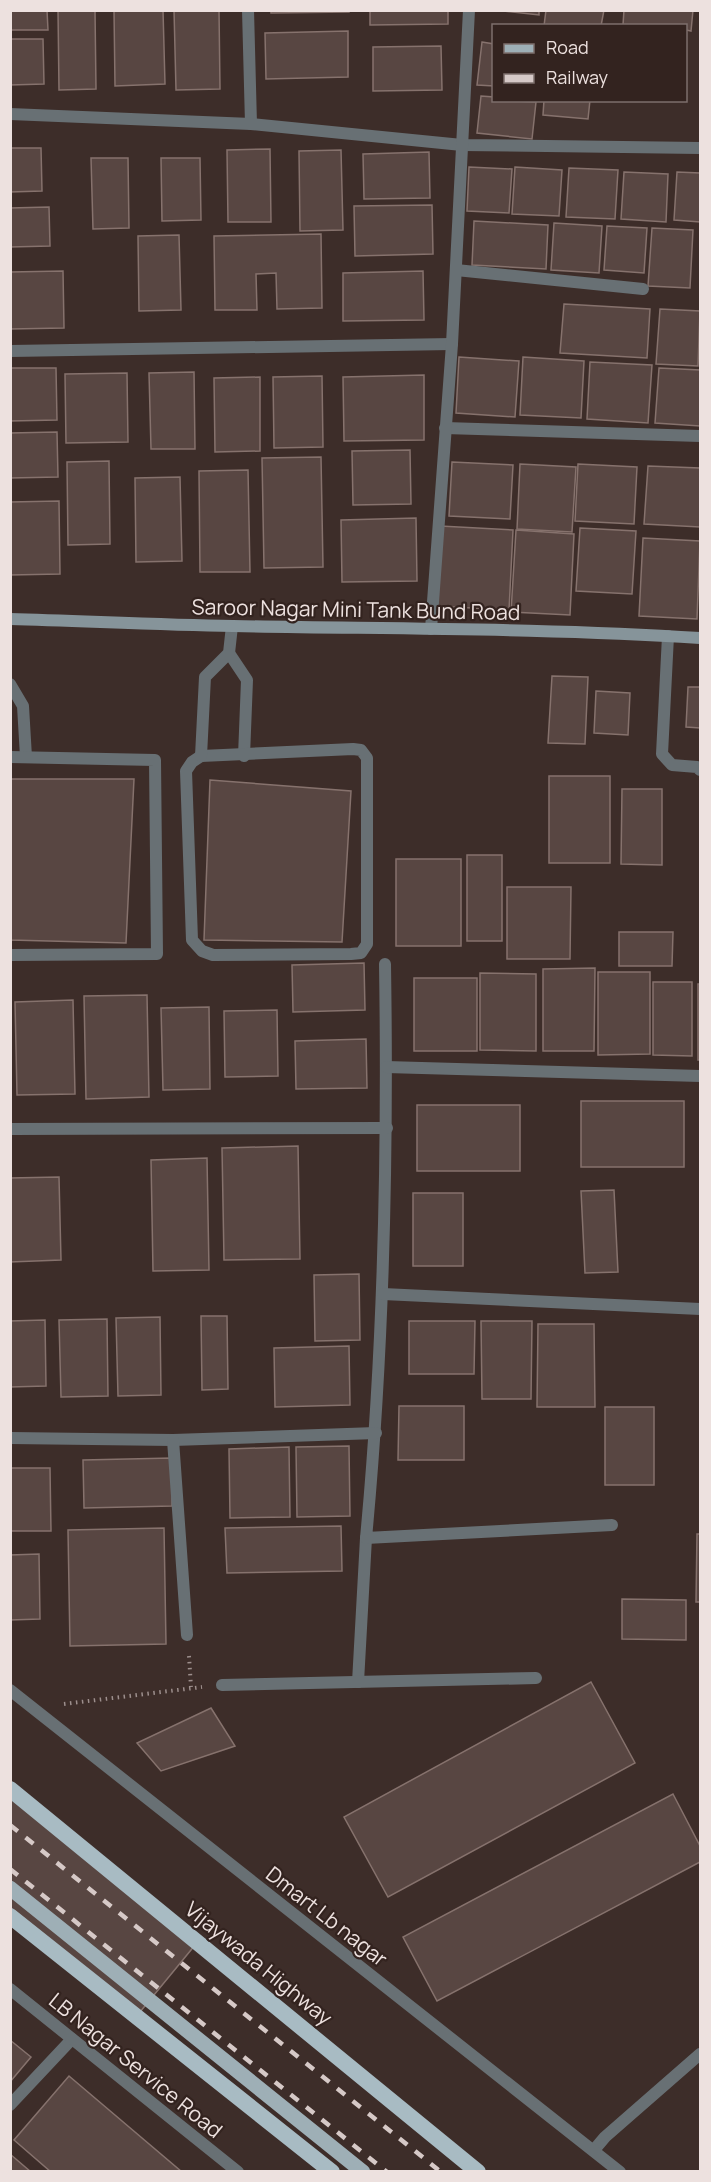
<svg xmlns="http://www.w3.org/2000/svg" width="711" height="2182" font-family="Manrope,sans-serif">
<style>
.building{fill:#584642;stroke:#86726d;stroke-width:1.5}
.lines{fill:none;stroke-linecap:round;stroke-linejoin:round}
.path{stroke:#9d8f8d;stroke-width:4;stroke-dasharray:1.5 4.5;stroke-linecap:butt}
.service{stroke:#687074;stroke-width:12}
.minor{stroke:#687074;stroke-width:12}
.tertiary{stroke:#687074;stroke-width:12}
.secondary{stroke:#86949a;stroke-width:12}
.primary{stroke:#9eafb6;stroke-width:15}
.trunk{stroke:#a8bbc3;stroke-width:16}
.rail{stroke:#d6c9c7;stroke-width:4.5;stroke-dasharray:10 10;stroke-linecap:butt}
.labels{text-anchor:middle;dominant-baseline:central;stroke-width:4.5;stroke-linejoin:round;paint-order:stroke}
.street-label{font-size:21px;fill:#ede1df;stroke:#33231f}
</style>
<rect width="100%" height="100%" fill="#3d2d29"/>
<g class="building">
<polygon points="10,10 47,10 48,30 10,30"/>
<polygon points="58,10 95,10 96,89 59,90"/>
<polygon points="114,10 163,10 165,84 115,86"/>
<polygon points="174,10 219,10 220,89 176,90"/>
<polygon points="271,10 349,10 349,12 271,13"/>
<polygon points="370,10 448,10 448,24 370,25"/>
<polygon points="494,10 539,10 539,15"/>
<polygon points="546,10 604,10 601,26 544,26"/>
<polygon points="624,10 693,10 691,31 686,30 686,26 623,25"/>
<polygon points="348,31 348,77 266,79 265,33"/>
<polygon points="10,39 43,39 44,84 10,85"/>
<polygon points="482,42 494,44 494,86 477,85"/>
<polygon points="441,46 442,90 373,91 373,47"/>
<polygon points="481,96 494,97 494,100 536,102 532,139 477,133"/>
<polygon points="544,100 590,100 588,119 543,115"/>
<polygon points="10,148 41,148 42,191 10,192"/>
<polygon points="270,149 271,222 228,222 227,150"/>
<polygon points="341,150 343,230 300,231 299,151"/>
<polygon points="429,152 430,198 364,199 363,154"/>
<polygon points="91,158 128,158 129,228 93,229"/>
<polygon points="161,158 200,158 201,220 162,221"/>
<polygon points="469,167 512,169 509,213 467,211"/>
<polygon points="515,167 562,170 559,216 512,214"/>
<polygon points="569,168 618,170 615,219 566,217"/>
<polygon points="624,172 668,174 666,222 621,219"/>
<polygon points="677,172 700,173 700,222 674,220"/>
<polygon points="432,205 433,254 355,256 354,206"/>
<polygon points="49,207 50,246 10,247 10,208"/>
<polygon points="474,221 548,225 546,269 472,265"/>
<polygon points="554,223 602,226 599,273 551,270"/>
<polygon points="607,226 647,228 644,273 604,270"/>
<polygon points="652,228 693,230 690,288 648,286"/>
<polygon points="321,234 322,308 277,309 276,273 256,274 257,310 215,310 214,236"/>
<polygon points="179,235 181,310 139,311 138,236"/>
<polygon points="63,271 64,328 10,329 10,272"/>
<polygon points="423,271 424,320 343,321 343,273"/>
<polygon points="564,304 650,309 647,358 560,353"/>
<polygon points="660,309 700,311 698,366 656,364"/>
<polygon points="459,357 519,361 515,417 456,413"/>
<polygon points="523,357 584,361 581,418 520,415"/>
<polygon points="590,362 652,365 648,423 587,419"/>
<polygon points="10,368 56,368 57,420 10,421"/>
<polygon points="659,368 700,370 700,426 655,423"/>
<polygon points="194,372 195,449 151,449 149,373"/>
<polygon points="127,373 128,442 66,443 65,374"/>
<polygon points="424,375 424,440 344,441 343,377"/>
<polygon points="322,376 323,447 274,448 273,377"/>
<polygon points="260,377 260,451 215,452 214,378"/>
<polygon points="57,432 58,477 10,478 10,433"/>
<polygon points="410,450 411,504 353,505 352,451"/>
<polygon points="321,457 323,567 264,568 262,458"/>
<polygon points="109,461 110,544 68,545 67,462"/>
<polygon points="452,462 513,465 510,519 449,516"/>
<polygon points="520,464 576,467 572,532 517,529"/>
<polygon points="578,464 637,467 634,524 575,521"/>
<polygon points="648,466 700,468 700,527 644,524"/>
<polygon points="248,470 250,572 200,572 199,471"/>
<polygon points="180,477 182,561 136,562 135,478"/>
<polygon points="59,501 60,574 10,575 10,502"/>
<polygon points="416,518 417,581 342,582 341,520"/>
<polygon points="440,526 513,530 509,610 435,606"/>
<polygon points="580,528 636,531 632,594 576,591"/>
<polygon points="516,530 574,534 570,615 511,612"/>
<polygon points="643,538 700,541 697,619 639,616"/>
<polygon points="552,676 588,677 585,744 548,743"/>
<polygon points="688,687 700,687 700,728 686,727"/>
<polygon points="596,691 630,693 628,735 594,733"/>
<rect x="549" y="776" width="61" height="87"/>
<polygon points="10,779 134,779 126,943 10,940"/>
<polygon points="210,780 351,791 342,942 204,940"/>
<polygon points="622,789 662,789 662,865 621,864"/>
<rect x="467" y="855" width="35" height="86"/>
<rect x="396" y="859" width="65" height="87"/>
<polygon points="507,887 571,887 570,959 507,959"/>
<polygon points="619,932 673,932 672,966 619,966"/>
<polygon points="364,963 365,1010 293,1012 292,965"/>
<polygon points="595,968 594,1051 543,1051 543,969"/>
<polygon points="598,972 650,972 650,1054 598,1055"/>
<polygon points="480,973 536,974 536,1051 480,1050"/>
<rect x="414" y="978" width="63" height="73"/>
<polygon points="653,982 692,982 692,1056 653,1055"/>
<rect x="698" y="984" width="2" height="76"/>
<polygon points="147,995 149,1097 86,1099 84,996"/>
<polygon points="73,1000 75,1094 17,1095 15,1002"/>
<polygon points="209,1007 210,1089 163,1090 161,1008"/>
<polygon points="277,1010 278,1076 225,1077 224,1011"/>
<polygon points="366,1039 367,1088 296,1089 295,1041"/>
<rect x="581" y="1101" width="103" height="66"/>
<rect x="417" y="1105" width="103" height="66"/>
<polygon points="298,1146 300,1259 224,1260 222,1148"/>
<polygon points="207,1158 209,1270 153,1271 151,1160"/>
<polygon points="59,1177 61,1260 10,1262 10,1178"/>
<polygon points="614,1190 618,1272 585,1273 581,1191"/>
<rect x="413" y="1193" width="50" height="73"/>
<polygon points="359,1274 360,1340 315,1341 314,1275"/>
<polygon points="201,1316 227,1316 228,1389 202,1390"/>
<polygon points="160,1317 161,1395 118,1396 116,1318"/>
<polygon points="107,1319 108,1396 61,1397 59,1320"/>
<polygon points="45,1320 46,1386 10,1387 10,1321"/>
<polygon points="409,1321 475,1321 474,1374 409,1374"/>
<polygon points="481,1321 532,1321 531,1399 482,1399"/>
<polygon points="538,1324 594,1324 595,1407 537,1407"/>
<polygon points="349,1346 350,1405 275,1407 274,1348"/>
<polygon points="399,1406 464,1406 464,1460 398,1460"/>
<rect x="605" y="1407" width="49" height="78"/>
<polygon points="349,1446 350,1516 297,1517 296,1447"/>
<polygon points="289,1447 290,1517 230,1518 229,1449"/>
<polygon points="172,1458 172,1506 84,1508 83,1460"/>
<polygon points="10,1468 50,1468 51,1531 10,1531"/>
<polygon points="341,1526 342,1571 227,1573 225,1528"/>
<polygon points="164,1528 166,1644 70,1646 68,1530"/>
<polygon points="697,1534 700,1534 700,1602 696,1602"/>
<polygon points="39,1554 40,1619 10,1620 10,1555"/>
<polygon points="622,1599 686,1600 686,1640 622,1639"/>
<polygon points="591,1682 635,1763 388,1897 344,1817"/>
<polygon points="211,1708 235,1746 161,1771 137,1743"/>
<polygon points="10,1786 200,1939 140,2012 10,1907"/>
<polygon points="673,1794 700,1846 700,1862 437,2001 403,1937"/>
<polygon points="10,2040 31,2057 10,2082"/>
<polygon points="69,2076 182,2172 51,2172 14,2140"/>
<polygon points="10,2154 31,2172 10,2172"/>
</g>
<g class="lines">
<g class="path">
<polyline points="189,1656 191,1687"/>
<polyline points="64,1704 202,1687"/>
</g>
<g class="service">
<polyline points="358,1682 366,1538"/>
<polyline points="222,1685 536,1678"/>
<polyline points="594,2150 605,2137 700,2054"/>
</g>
<g class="minor">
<polyline points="248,10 251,124"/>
<polyline points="10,114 251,124 462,145 700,148"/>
<polyline points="456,270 643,289"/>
<polyline points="10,351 452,344"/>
<polyline points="445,428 700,436"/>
<polyline points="431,629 452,344 469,10"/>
<polyline points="668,636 662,754 672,765 697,767 700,770"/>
<polyline points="229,653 247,680 244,756"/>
<polyline points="10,684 23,706 26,757"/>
<polygon points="353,749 361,750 367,758 367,944 361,953 351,954 213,955 202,951 192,940 186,771 192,762 201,756"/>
<polyline points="201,756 205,677 229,653 232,626"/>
<polyline points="10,757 155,760 157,954 10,955"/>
<path d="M385,964C388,1156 384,1347 366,1538L612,1525"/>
<polyline points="386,1067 700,1076"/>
<polyline points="10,1129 387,1128"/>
<polyline points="383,1294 700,1309"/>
<polyline points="10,1438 173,1440 376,1433"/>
<polyline points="173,1440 187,1635"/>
<polyline points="10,2105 72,2039"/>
</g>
<g class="tertiary">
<polyline points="10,1690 620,2172"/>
<polyline points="10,1989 238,2172"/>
</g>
<path class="secondary" d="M10,619C85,621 159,625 233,626C389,629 545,628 700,638"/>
<polyline class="primary" points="10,1888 363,2172"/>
<g class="trunk">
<polyline points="10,1789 478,2172"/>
<polyline points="10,1916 332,2172"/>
</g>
<g class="rail">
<polyline points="10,1825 441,2172"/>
<polyline points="10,1869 387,2172"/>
</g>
</g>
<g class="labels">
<g class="street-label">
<text transform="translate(356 609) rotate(1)">Saroor Nagar Mini Tank Bund Road</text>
<text transform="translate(327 1916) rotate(38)">Dmart Lb nagar</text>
<text transform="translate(259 1963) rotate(39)">Vijaywada Highway</text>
<text transform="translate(136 2065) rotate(39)">LB Nagar Service Road</text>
</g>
</g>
<rect width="711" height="2182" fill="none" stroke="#ede1df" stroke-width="24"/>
<rect x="492" y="24" width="195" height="78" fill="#33231f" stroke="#7d6f6c" stroke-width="1.5"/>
<rect x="504" y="44" width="30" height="9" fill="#9eafb6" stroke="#7d6f6c" stroke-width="1.5"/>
<text x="546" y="54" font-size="18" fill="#ede1df">Road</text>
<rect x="504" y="74" width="30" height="9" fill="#d6c9c7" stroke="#7d6f6c" stroke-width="1.5"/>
<text x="546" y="84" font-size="18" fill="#ede1df">Railway</text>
</svg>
